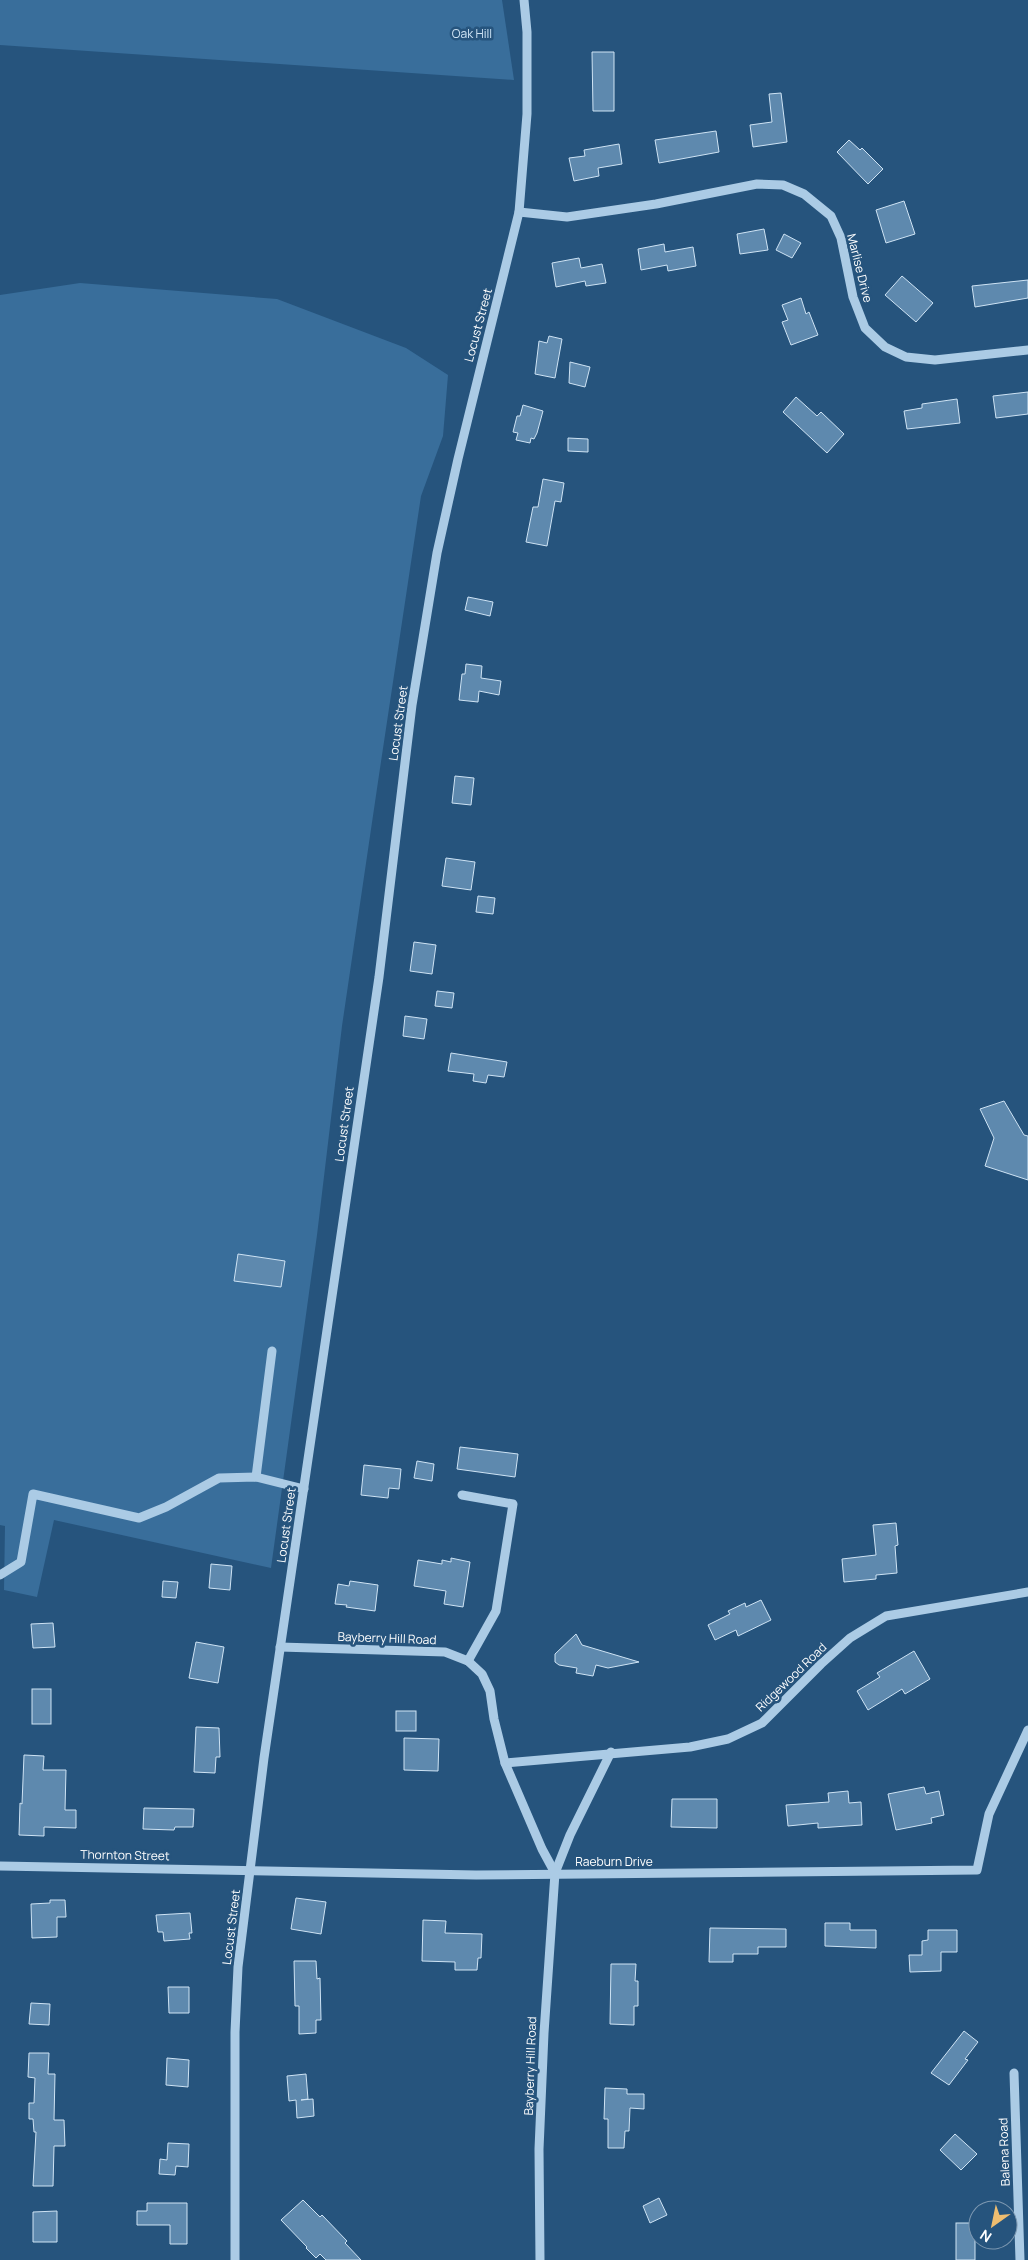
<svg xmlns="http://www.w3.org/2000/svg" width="1028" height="2260" font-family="Manrope,sans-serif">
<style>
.green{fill:#396e9b}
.building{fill:#5e89ae;stroke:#cee3f4}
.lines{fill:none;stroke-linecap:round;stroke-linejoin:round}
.minor{stroke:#abcbe5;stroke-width:9}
.labels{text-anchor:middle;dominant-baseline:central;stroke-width:5;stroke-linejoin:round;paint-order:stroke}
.park-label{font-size:12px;fill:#cee3f4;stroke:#26547d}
.street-label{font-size:12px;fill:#fff;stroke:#26547d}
</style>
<rect width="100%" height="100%" fill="#26547d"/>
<g class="green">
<polygon points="0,0 502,0 514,80 0,45"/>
<polygon points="80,283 277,299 406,348 448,375 443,436 421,496 379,775 342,1026 317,1235 271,1568 54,1520 37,1597 4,1590 5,1526 0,1525 0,295"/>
</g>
<g class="building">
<polygon points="592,52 614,52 614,111 593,111"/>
<polygon points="781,93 787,142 753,147 750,125 772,122 769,94"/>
<polygon points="716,131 719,152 659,163 655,140"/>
<polygon points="849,140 860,150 862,148 883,169 868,184 837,152"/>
<polygon points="619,144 622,164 598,168 599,176 574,181 569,158 585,156 584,150"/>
<polygon points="904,201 915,234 886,243 876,210"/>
<polygon points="764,229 768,250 740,254 737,234"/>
<polygon points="784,234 801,243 792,258 776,250"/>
<polygon points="664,244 665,252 693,247 696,266 668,271 667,265 641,270 638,249"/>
<polygon points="579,258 581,268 602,264 606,283 586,286 585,281 556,287 552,263"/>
<polygon points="902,276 933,303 916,322 885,295"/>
<polygon points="1028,280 1028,298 975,307 972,286"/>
<polygon points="801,298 806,314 809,312 818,335 791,345 782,322 788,320 782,305"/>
<polygon points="549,336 562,339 555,378 535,374 539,341 547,343"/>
<polygon points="570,362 590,367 585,387 569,383"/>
<polygon points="1028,392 1028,414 996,418 993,396"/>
<polygon points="796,397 817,416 821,412 844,434 827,453 783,412"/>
<polygon points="957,399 960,423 907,429 904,411 922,408 922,404"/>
<polygon points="523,405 543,411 537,433 534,439 531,438 530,443 516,440 518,433 513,432 517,416 520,416"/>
<polygon points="568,438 588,439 588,452 568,451"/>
<polygon points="543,479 564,483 561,502 555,501 547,546 526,542 533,507 538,507"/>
<polygon points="468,597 493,602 490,616 465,610"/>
<polygon points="466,664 482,666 481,678 501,681 499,695 479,691 478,702 459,700 462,674 465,674"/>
<polygon points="455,776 474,778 471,805 452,803"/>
<polygon points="446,858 475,862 471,890 442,886"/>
<polygon points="478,896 495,898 493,914 476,912"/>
<polygon points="414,942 436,945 432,974 410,971"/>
<polygon points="437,991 454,993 452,1008 435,1006"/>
<polygon points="405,1016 427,1019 424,1039 403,1036"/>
<polygon points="451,1053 507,1062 504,1077 488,1075 486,1083 473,1081 474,1074 448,1071"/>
<polygon points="1004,1101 1024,1135 1028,1136 1028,1180 985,1166 994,1138 980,1109"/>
<polygon points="238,1254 285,1261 281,1287 234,1281"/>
<polygon points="460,1447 518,1454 515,1477 457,1469"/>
<polygon points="417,1461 434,1464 432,1481 414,1478"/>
<polygon points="364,1465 401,1469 399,1489 389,1488 388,1498 361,1495"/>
<polygon points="896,1523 898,1545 895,1546 897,1573 876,1575 876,1579 844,1582 842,1559 876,1555 873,1525"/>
<polygon points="451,1558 470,1562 463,1607 444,1604 446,1591 414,1586 418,1560 442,1564 442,1560 451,1562"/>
<polygon points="211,1564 232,1566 230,1590 209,1588"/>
<polygon points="163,1581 178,1582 176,1598 162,1597"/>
<polygon points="350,1581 378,1585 375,1611 346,1607 347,1605 335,1604 338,1584 349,1586"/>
<polygon points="761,1600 771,1620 738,1636 736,1630 715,1640 708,1625 730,1614 728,1611 745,1603 746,1607"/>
<polygon points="53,1623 55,1647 33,1648 31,1624"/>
<polygon points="576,1634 582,1645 639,1662 608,1668 596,1665 593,1676 576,1673 577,1668 559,1665 555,1662 555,1654"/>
<polygon points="196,1642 224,1647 218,1683 189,1678"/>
<polygon points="914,1651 930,1679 905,1694 902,1689 868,1710 857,1691 880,1677 877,1673"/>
<rect x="32" y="1689" width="19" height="35"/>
<rect x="396" y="1711" width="20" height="20"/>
<polygon points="196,1727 219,1728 220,1757 216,1757 215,1773 194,1772"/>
<polygon points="404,1738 439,1739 438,1771 404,1770"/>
<polygon points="24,1755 44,1756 43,1770 66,1770 65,1810 76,1810 76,1828 44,1827 44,1836 19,1835 20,1803 22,1804"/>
<polygon points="924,1787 926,1794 939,1791 944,1815 931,1818 932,1823 896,1830 888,1794"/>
<polygon points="848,1791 849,1803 861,1802 862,1825 818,1828 818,1823 788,1826 786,1805 829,1802 828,1793"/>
<polygon points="672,1799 717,1799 717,1828 671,1827"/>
<polygon points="144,1808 194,1809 193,1827 175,1827 174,1830 143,1829"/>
<polygon points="296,1898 326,1902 321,1934 291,1929"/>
<polygon points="50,1900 65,1900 66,1917 57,1917 57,1937 32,1938 31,1904 50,1903"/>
<polygon points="190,1913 192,1933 189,1933 190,1939 164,1941 163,1932 158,1932 156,1915"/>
<polygon points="423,1920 446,1921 445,1933 482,1934 481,1958 478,1958 477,1970 455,1970 455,1962 422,1961"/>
<polygon points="825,1923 850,1923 850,1930 876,1930 876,1948 825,1946"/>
<polygon points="710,1928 786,1929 786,1947 758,1947 758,1954 733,1954 733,1962 709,1962"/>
<polygon points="928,1930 957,1930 957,1952 941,1952 941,1971 910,1972 909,1955 922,1955 922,1941 928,1940"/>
<polygon points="294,1961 316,1961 317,1979 320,1978 321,2020 316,2020 316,2033 299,2034 299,2006 295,2006"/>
<polygon points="611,1964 636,1964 635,1981 638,1981 638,2006 634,2006 634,2025 610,2024"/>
<polygon points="168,1987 189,1987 189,2013 169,2013"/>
<polygon points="31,2003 50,2004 49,2025 29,2024"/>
<polygon points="964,2031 978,2042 965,2059 968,2060 949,2085 931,2073"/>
<polygon points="29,2053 49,2053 48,2074 55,2074 54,2120 64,2120 65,2146 54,2146 53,2186 33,2186 36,2132 34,2132 33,2119 29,2119 29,2103 34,2103 35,2078 28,2077"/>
<polygon points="167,2058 189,2060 188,2087 166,2085"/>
<polygon points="306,2074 308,2099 301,2100 313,2099 314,2116 297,2118 296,2100 289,2101 287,2076"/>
<polygon points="605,2088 627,2089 627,2094 644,2094 644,2109 630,2108 629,2131 625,2131 624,2148 608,2148 608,2119 604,2119"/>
<polygon points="955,2134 977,2154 961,2170 940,2150"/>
<polygon points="168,2143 189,2144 188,2167 176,2166 175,2175 159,2174 160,2159 167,2160"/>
<polygon points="659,2198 667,2215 650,2223 643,2206"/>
<polygon points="303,2200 320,2217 322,2215 347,2241 345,2243 361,2260 326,2260 320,2254 316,2258 306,2248 307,2247 281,2220"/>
<polygon points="147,2203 187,2203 187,2244 170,2244 170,2225 137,2225 137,2211 147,2211"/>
<polygon points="57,2211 57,2242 33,2242 33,2212"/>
<rect x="956" y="2223" width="19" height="37"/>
</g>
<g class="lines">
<g class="minor">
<polyline points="519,212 567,217 656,204 757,184 783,185 804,194 831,216 841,238 853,297 865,328 885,347 906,357 935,360 1028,350"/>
<polyline points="256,1477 272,1351"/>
<polyline points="462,1495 513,1504 496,1611 468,1661"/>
<polyline points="0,1575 21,1562 33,1494 139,1518 166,1507 219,1478 256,1477 304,1489"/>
<polyline points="280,1647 445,1652 468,1661 482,1674 490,1691 494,1719 505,1763 542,1849 555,1873 544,2033 539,2149 540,2260"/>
<polyline points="505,1763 690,1747 728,1739 762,1723 821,1664 850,1638 886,1616 1028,1592"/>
<polyline points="0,1866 476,1875 977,1870 989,1814 1028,1730"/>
<polyline points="555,1873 570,1835 611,1752"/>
<polyline points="1014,2073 1020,2260"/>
<polyline points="235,2260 235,2032 238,1967 264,1758 379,977 412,705 425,626 437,553 458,459 519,212 527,114 527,32 524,0"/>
</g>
</g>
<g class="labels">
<g class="park-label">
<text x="472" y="33">Oak Hill</text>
</g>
<g class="street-label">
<text transform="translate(860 268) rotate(76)">Marlise Drive</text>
<text transform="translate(478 325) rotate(-75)">Locust Street</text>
<text transform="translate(398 723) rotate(-82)">Locust Street</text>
<text transform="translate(344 1124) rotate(-82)">Locust Street</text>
<text transform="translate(286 1525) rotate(-82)">Locust Street</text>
<text transform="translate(387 1638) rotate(2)">Bayberry Hill Road</text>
<text transform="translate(791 1677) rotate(-44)">Ridgewood Road</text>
<text transform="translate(125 1855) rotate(1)">Thornton Street</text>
<text x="614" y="1861">Raeburn Drive</text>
<text transform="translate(231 1927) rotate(-83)">Locust Street</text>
<text transform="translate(530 2066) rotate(-88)">Bayberry Hill Road</text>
<text transform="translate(1004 2152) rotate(-92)">Balena Road</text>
</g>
</g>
<g transform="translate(993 2225) rotate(213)"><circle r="24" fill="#26547d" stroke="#7d98b1"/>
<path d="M0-4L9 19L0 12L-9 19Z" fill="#eebd70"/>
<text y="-8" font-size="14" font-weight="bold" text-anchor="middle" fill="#ffffff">N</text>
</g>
</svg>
